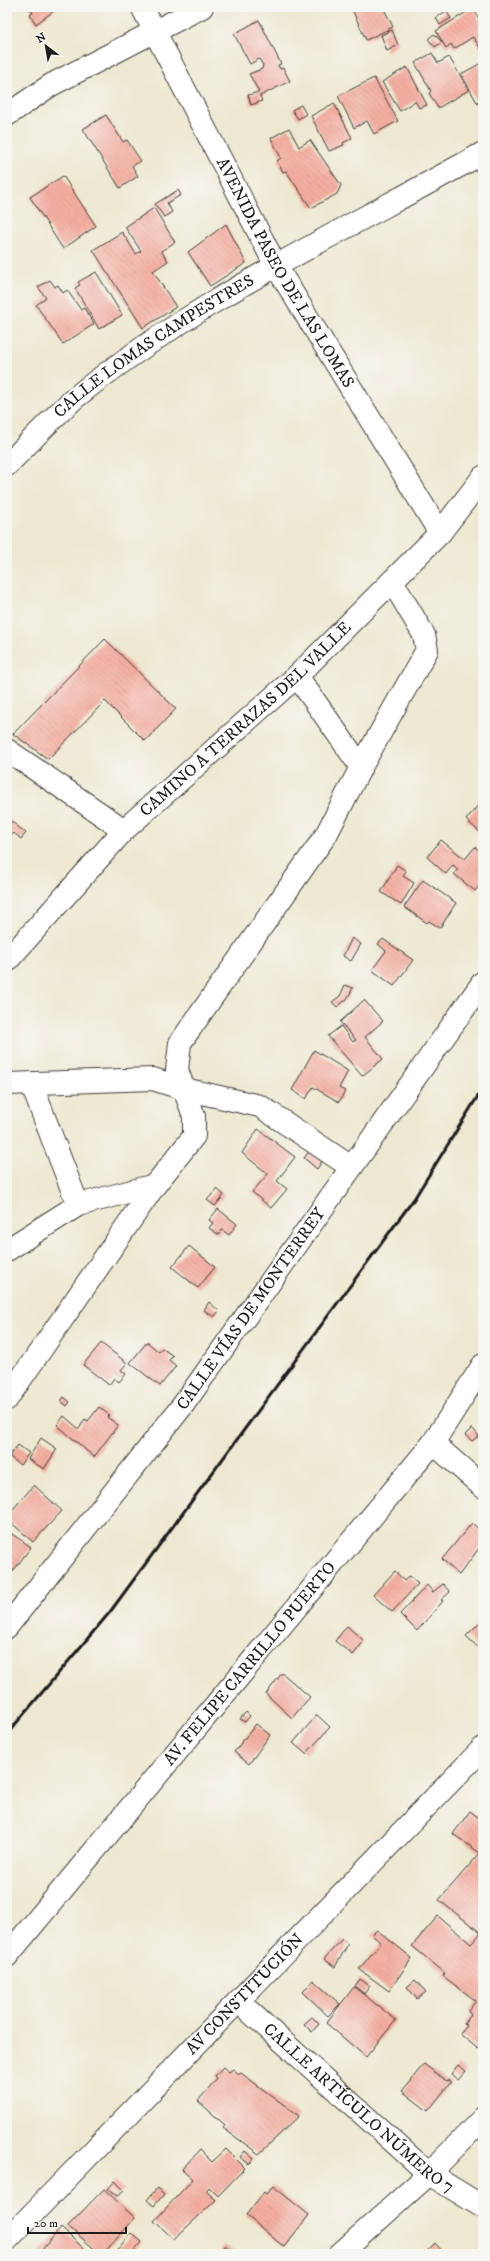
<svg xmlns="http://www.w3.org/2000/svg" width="490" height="2261" font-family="'IM FELL DW Pica',serif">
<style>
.building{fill:url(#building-back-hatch)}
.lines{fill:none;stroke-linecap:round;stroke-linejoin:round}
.minor-casing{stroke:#3c3b37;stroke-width:24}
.minor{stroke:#fff;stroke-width:22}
.rail{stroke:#1c1c1c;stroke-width:3}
.labels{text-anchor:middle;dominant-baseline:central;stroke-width:3.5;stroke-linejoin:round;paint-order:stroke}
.street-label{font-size:17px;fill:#1c1c1c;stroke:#f6f6f2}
</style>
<defs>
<pattern id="building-back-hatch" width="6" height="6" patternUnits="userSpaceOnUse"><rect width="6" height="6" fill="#f5afa1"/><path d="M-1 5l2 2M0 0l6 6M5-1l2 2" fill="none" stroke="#d1968a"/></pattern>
</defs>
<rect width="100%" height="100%" fill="#f6f6f2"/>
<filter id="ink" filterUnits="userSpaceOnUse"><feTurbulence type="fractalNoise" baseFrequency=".025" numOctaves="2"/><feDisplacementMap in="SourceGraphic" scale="8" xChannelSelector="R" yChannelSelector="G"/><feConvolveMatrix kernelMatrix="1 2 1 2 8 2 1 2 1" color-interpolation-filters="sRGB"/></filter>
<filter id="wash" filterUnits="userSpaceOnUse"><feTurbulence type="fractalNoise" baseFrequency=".012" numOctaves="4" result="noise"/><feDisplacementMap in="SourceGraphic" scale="16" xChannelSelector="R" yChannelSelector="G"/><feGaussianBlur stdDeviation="0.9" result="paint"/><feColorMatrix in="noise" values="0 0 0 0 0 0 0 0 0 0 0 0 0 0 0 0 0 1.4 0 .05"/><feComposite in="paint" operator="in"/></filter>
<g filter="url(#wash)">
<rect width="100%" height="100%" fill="#eee8d0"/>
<g id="blocks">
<g class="building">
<polygon points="29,7 59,7 36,24 30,15 33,13"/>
<polygon points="351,7 383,7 393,27 366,40"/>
<polygon points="473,8 483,26 483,48 481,49 473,37 454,49 451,44 446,48 436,31"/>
<polygon points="446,11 451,18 440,25 436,18"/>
<polygon points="259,20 281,64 278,65 280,69 283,68 290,81 260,96 262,101 251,105 248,95 259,92 249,74 262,69 263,65 259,59 250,64 234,34"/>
<polygon points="392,30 398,45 387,51 381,35"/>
<polygon points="434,34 442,42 435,47 428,39"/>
<polygon points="432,53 438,63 449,57 469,90 438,108 429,93 431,91 415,63"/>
<polygon points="483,62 483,101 478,104 461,74"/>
<polygon points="407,67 427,105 419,108 415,101 400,111 382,82"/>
<polygon points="374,78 398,121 374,134 367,121 354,128 338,96"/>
<polygon points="334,103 352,138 343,143 344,145 329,151 311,116"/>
<polygon points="301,105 306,114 298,119 292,110"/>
<polygon points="106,115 123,142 127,140 141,161 132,166 138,176 120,188 83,129"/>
<polygon points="289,128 299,147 310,140 341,185 337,194 311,208 286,171 283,172 277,161 281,158 271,138"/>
<polygon points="63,176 96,226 63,249 30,197"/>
<polygon points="178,190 181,195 167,203 172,212 164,217 155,204"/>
<polygon points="154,208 175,242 161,251 168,261 153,271 176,307 143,328 93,250 122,232 136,254 141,251 125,227"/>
<polygon points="226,224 246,263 210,286 188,252"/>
<polygon points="96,272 122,315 99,329 75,288 80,285 78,282"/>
<polygon points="50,280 55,287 58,285 63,293 67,290 81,310 84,308 94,324 63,344 36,305 46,298 38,287"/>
<polygon points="105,639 176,709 145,741 105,701 48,759 13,734"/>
<polygon points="483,799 483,835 466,820"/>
<polygon points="7,818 26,833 21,839 14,833 11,836 7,833"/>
<polygon points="441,840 465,859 475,847 483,854 483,881 475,891 454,874 458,869 453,865 446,874 427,857"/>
<polygon points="397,865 406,871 403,876 414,883 401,905 381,892"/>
<polygon points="423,880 456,903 440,928 429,921 427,923 404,907"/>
<polygon points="352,938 361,944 351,961 343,956"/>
<polygon points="383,939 413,960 394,986 372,970 386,951 378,944"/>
<polygon points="345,985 353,988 347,999 337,1007 332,1002 340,996"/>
<polygon points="364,1000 383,1021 365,1037 383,1059 362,1076 328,1036 341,1026 353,1042 356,1040 340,1022"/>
<polygon points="314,1050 348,1071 339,1088 345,1091 339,1102 313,1087 306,1099 292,1090"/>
<polygon points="258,1129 295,1157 277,1181 287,1189 271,1208 252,1192 268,1174 242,1153"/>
<polygon points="313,1147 325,1157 317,1169 304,1158"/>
<polygon points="217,1189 224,1195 215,1206 207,1200"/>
<polygon points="218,1209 237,1224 229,1235 222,1230 219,1235 209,1228 213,1223 209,1220"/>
<polygon points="189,1246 215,1267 198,1288 172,1267"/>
<polygon points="209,1302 219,1311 214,1317 204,1310"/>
<polygon points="147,1342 159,1352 162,1348 173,1356 169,1360 176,1366 160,1386 130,1363"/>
<polygon points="101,1343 127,1363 121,1370 126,1374 119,1382 114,1378 109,1385 83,1365"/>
<polygon points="64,1397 70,1402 67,1406 61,1401"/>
<polygon points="99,1407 109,1415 107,1417 118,1425 94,1457 57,1425 64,1416 79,1429 85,1419 88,1421"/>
<polygon points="472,1428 479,1436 472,1441 465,1435"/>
<polygon points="41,1438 57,1449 44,1469 28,1459"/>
<polygon points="18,1445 29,1453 20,1465 9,1456"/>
<polygon points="34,1485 62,1511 33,1542 7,1519 7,1516"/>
<polygon points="472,1523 483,1533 483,1543 459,1575 442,1559"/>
<polygon points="9,1532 31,1547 11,1574 7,1571 7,1535"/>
<polygon points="395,1571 404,1581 409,1576 418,1584 392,1612 373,1595"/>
<polygon points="443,1584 450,1592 441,1600 443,1601 417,1631 400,1614 427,1585 433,1592"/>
<polygon points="483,1619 483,1652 466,1636"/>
<polygon points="347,1626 364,1641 353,1655 335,1641"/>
<polygon points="282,1673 310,1697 292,1718 266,1694"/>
<polygon points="246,1712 250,1716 245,1722 240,1719"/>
<polygon points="317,1715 330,1727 306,1754 293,1743"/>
<polygon points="256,1724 270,1735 249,1764 234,1752"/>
<polygon points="470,1811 483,1821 483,2043 478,2049 460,2034 467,2026 464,2024 471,2015 468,2011 476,2001 443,1976 445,1973 412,1946 438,1916 471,1944 481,1933 439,1900 480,1853 453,1834"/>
<polygon points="377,1930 412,1958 389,1991 359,1969 381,1943 372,1935"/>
<polygon points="342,1939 348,1944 335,1967 324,1959"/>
<polygon points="360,1979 370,1986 364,1994 355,1986"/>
<polygon points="313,1980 340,2004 328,2016 303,1992"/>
<polygon points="415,1980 426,1992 417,1999 407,1987"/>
<polygon points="354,1987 396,2020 366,2057 326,2023"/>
<polygon points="312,2017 319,2024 312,2032 304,2024"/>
<polygon points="424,2064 446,2081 447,2080 451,2082 428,2111 402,2091"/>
<polygon points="458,2065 466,2071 458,2080 451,2074"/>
<polygon points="223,2067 229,2072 233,2069 239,2074 241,2073 299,2116 259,2154 223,2128 225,2125 198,2101 217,2078 215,2076"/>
<polygon points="226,2149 245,2168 218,2196 209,2187 206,2191 216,2200 174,2239 154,2221 193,2179 182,2169 200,2150 212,2162"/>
<polygon points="245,2151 254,2159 249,2164 240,2157"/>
<polygon points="115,2181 124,2190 117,2196 108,2189"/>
<polygon points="273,2186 309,2215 284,2247 246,2215 264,2192 266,2194"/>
<polygon points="157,2188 164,2194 154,2206 147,2200"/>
<polygon points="104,2189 135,2218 103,2254 100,2254 68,2226"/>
<polygon points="61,2228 90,2254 38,2254"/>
<polygon points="131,2233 142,2242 132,2254 122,2254 117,2250"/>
<polygon points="435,2243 445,2254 424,2254"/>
<polygon points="224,2245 238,2254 219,2254"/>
</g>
</g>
</g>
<g filter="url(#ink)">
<use href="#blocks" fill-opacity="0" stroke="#3c3b37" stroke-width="1"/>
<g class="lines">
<g class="minor-casing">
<g id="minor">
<path id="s1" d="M142,7L276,266L440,533"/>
<polyline points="7,115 51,85 202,7"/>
<path id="s2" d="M7,465C29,443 52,418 76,397C198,299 347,229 483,153"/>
<polyline points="7,750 124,830"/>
<polyline points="361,767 427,650 424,635 392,581"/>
<path id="s3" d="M7,961L124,830L297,676L440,533L483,477"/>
<polyline points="31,1083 78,1205"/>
<polyline points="7,1084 153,1079 184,1089 260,1106 351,1167"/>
<polyline points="7,1250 78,1205 155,1185"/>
<polyline points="7,1399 155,1185 194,1136 194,1116 177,1070 180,1043 326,835 361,767 297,676"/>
<polyline points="433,1443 483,1487"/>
<path id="s4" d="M7,1627L183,1405L483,982"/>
<path id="s5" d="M7,1956L433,1443L483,1365"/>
<path id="s6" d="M239,2002L429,2174L483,2207"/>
<path id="s7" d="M7,2240L483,1748"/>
<polyline points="340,2254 429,2174 483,2118"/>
</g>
</g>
<use href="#minor" class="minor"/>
<polyline class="rail" points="7,1734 110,1612 414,1199 483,1088"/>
</g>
</g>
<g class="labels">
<g class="street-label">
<text stroke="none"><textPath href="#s1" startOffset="302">AVENIDA PASEO DE LAS LOMAS</textPath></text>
<text stroke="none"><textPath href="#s2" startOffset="190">CALLE LOMAS CAMPESTRES</textPath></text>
<text stroke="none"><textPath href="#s3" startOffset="340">CAMINO A TERRAZAS DEL VALLE</textPath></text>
<text stroke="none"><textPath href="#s4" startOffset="401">CALLE VÍAS DE MONTERREY</textPath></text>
<text stroke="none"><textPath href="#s5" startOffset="380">AV. FELIPE CARRILLO PUERTO</textPath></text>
<text stroke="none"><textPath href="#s7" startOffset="342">AV CONSTITUCIÓN</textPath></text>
<text stroke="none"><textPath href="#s6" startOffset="160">CALLE ARTÍCULO NÚMERO 7</textPath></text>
</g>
</g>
<rect width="490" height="2261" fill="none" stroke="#f6f6f2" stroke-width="24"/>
<g transform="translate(46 46) rotate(329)" stroke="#f6f6f2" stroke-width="3" paint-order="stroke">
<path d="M0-3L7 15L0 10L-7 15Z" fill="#1c1c1c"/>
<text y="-6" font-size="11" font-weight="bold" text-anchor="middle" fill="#1c1c1c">N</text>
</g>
<path d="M28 2227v6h98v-6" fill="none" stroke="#1c1c1c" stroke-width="2"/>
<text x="34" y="2227" font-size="12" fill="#1c1c1c" stroke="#f6f6f2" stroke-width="3" paint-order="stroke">20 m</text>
</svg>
